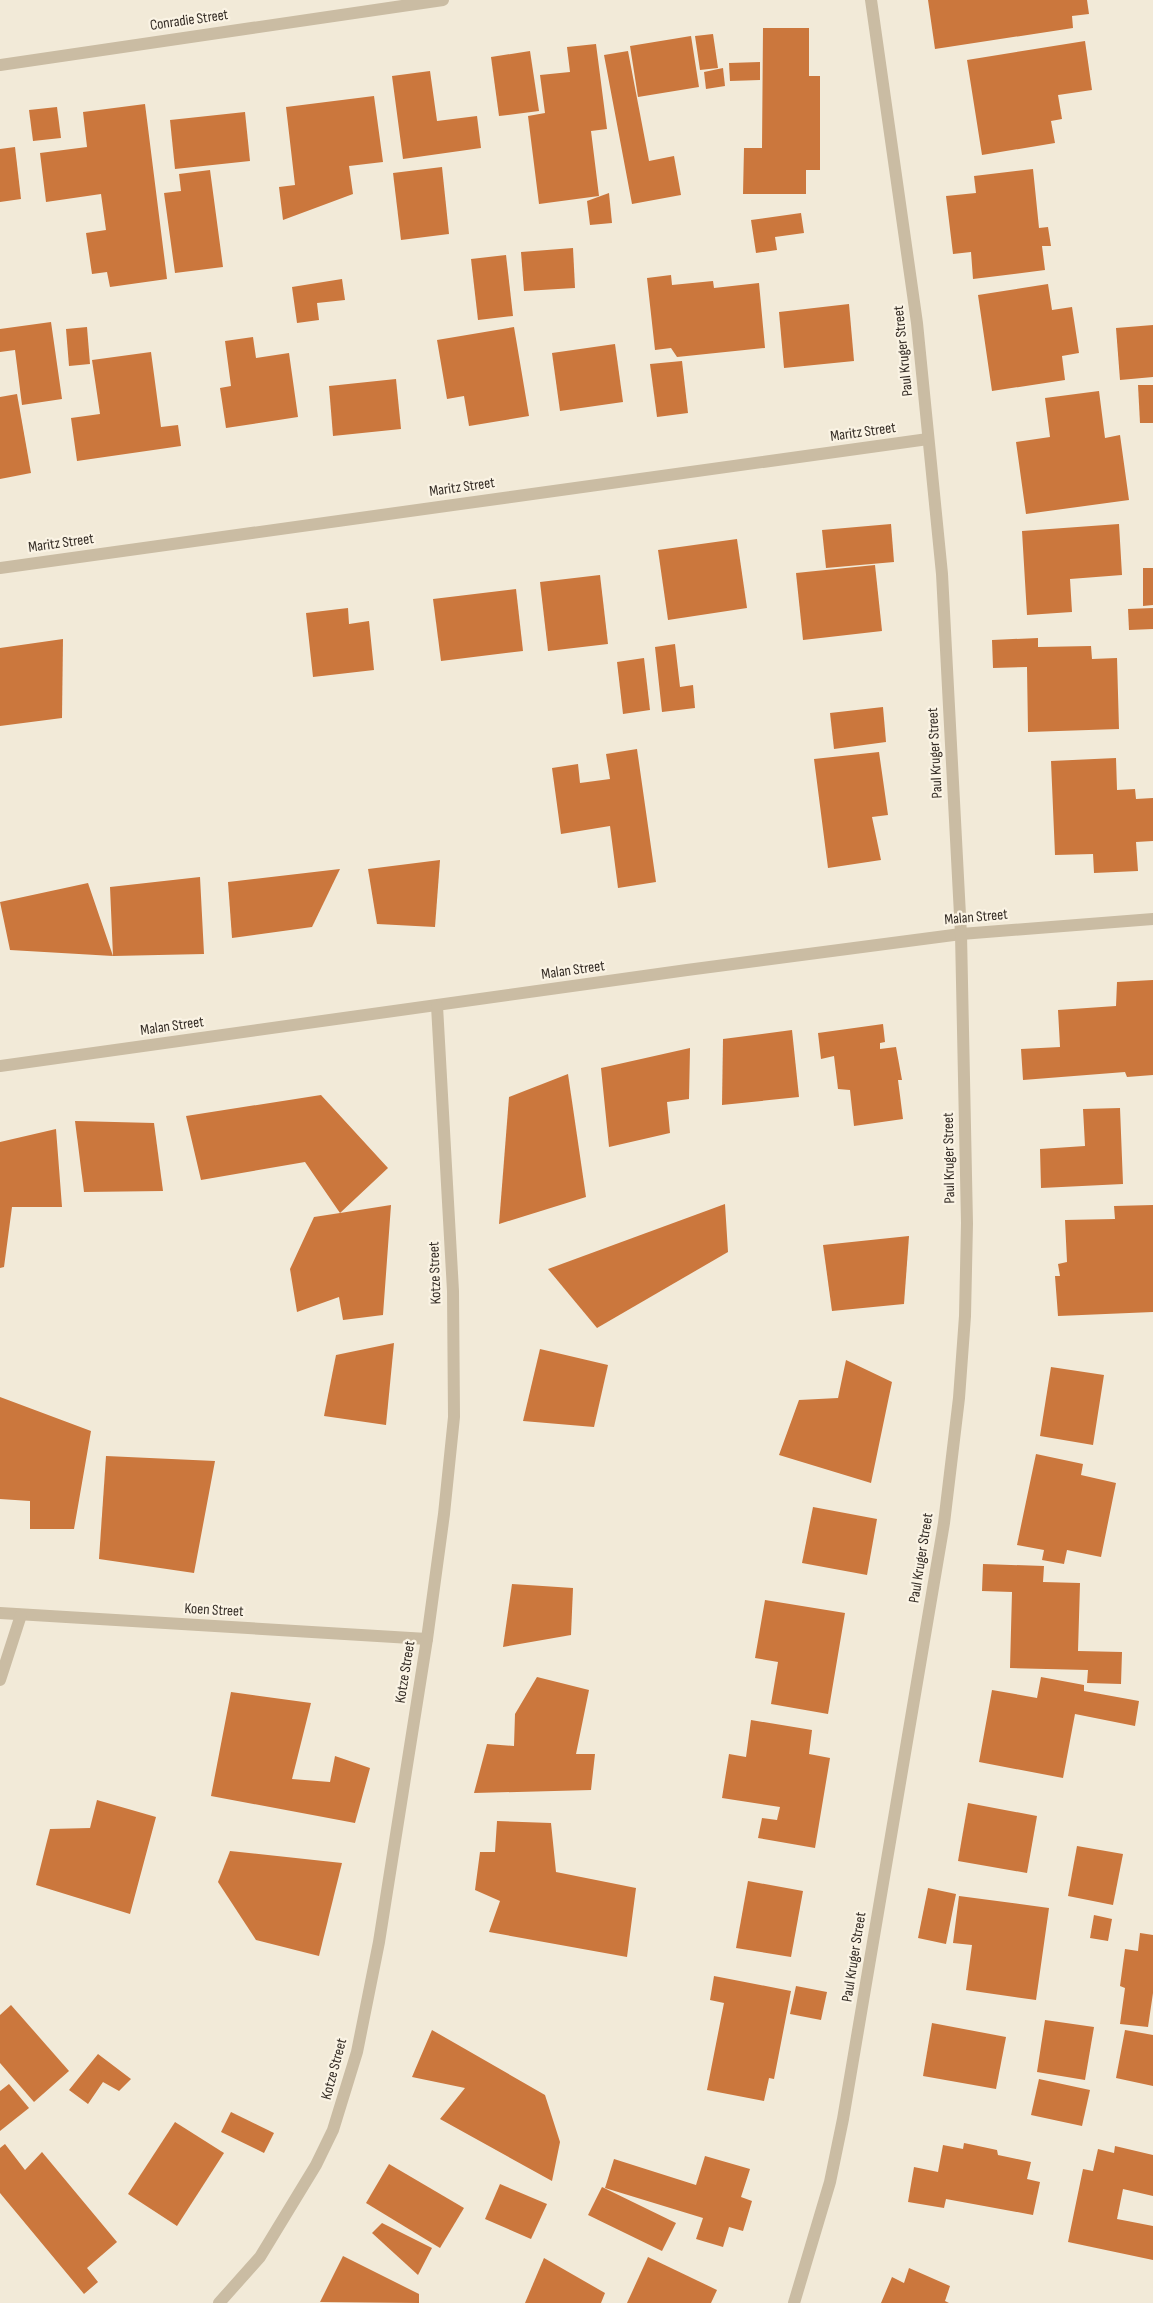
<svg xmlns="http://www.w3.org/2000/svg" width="1153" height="2303" font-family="'Sofia Sans Condensed',sans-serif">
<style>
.building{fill:#cb773d}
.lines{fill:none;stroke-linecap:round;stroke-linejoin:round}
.street{stroke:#cabca3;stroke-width:12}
.labels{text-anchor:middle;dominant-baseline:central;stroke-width:4.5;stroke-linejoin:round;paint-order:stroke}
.street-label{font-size:15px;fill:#352d26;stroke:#faf3e4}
</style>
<rect width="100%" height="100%" fill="#f2ead8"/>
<g class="building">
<polygon points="928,0 1087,0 1089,14 1072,16 1073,28 935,49"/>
<polygon points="763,28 809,28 809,76 820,76 820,170 806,170 806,194 743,194 744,148 762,148"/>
<polygon points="713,34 718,68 700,70 695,36"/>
<polygon points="691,36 699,87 638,97 630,46"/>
<polygon points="1085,41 1092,90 1058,95 1062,119 1051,121 1055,143 982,155 967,60"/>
<polygon points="596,44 607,129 591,131 599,196 539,204 528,116 545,113 540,75 570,72 567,47"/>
<polygon points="530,51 539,111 499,116 491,57"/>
<polygon points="628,51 649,161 674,156 681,195 632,204 604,55"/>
<polygon points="760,62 760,80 730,81 729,63"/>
<polygon points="723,68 725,86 706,89 704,72"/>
<polygon points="430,71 437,121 477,116 481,148 403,159 392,76"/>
<polygon points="374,96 383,162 349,166 353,194 283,220 279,187 295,185 286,107"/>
<polygon points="145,104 167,279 110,287 107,272 92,274 86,233 106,230 101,194 46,202 40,153 87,147 83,112"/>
<polygon points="57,107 61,138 33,141 29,110"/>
<polygon points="245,112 250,161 175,169 170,120"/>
<polygon points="15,147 21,199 0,202 0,149"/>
<polygon points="442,167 449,234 401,240 393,173"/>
<polygon points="1033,169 1039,228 1048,227 1051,246 1042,246 1045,270 973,279 971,252 953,254 946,196 976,193 974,176"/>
<polygon points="210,170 223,267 175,273 164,193 181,191 179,174"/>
<polygon points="609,193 612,223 590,225 587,201"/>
<polygon points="801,213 804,233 775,237 777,250 756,253 751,220"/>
<polygon points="573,248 575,288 524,291 521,252"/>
<polygon points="506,255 513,316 478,320 471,259"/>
<polygon points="671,275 672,285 713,281 714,288 759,283 765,348 677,357 671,348 655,350 647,278"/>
<polygon points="342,279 345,300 317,303 319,320 297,323 292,287"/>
<polygon points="1048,284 1052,310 1072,307 1079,353 1062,356 1065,380 992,391 978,295"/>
<polygon points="849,304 854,361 784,368 779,312"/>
<polygon points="51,322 62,399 22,405 15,350 0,352 0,329"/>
<polygon points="1153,325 1153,377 1120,380 1116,328"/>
<polygon points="87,327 90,364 69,366 66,329"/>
<polygon points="514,327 529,416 469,426 464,396 447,399 437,340"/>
<polygon points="253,337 256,358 289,353 298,417 226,428 220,388 231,386 225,341"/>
<polygon points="615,344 623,402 560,411 552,353"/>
<polygon points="151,352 161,427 178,425 181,446 77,461 71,418 100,414 92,360"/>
<polygon points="682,361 688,413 657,417 650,364"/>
<polygon points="396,379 401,429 333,436 329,386"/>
<polygon points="1138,385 1153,385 1153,423 1140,423"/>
<polygon points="1099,391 1105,438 1120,435 1129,500 1026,514 1016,442 1050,437 1045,398"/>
<polygon points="17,394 31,473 0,479 0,397"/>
<polygon points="891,524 894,562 826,568 822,530"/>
<polygon points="1119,524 1122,575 1070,579 1072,612 1027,615 1022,531"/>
<polygon points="737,539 747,608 668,620 658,550"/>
<polygon points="875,565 882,631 803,640 796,573"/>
<polygon points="1143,568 1153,568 1153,605 1143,606"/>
<polygon points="600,575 608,644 548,651 540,582"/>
<polygon points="516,589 523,651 441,661 433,599"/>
<polygon points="348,608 349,624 369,621 374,670 313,677 306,613"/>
<polygon points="1153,608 1153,629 1129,630 1128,609"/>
<polygon points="1038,638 1038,647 1091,646 1092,659 1117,658 1119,729 1028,732 1027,667 993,668 992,640"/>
<polygon points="63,639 62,718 0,726 0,648"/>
<polygon points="675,644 680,687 693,685 695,708 662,712 655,647"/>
<polygon points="644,658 650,710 623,714 617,662"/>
<polygon points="883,707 886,742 834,749 830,713"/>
<polygon points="637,749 656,882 618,888 610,826 561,834 552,768 578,764 580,783 610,779 606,754"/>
<polygon points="879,752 888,815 872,817 881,860 828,868 814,759"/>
<polygon points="1116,758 1117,790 1135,789 1136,799 1153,798 1153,841 1136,842 1138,871 1094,873 1093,854 1055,855 1051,761"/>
<polygon points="440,860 435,927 377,924 368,869"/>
<polygon points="340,869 312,927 232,938 228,882"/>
<polygon points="200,877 204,954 113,956 10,950 0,902 88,883 113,956 110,887"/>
<polygon points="1153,980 1153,1075 1127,1077 1125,1072 1023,1080 1021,1049 1060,1047 1058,1010 1116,1006 1117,982"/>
<polygon points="883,1024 885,1042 880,1043 880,1049 896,1047 902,1080 898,1080 903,1119 854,1126 850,1090 838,1089 834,1056 821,1059 818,1033"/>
<polygon points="792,1030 799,1097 722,1105 723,1039"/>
<polygon points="690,1048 689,1099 667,1102 670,1133 609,1147 601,1068"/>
<polygon points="568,1074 586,1197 499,1224 509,1097"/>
<polygon points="321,1095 388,1168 340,1213 391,1205 383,1315 343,1320 339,1297 297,1312 290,1269 314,1217 340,1213 305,1162 201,1180 186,1116"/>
<polygon points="1120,1108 1123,1184 1041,1188 1040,1149 1085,1146 1083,1109"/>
<polygon points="75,1121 154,1123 163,1191 84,1192"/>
<polygon points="56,1129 62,1207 12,1207 4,1267 0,1268 0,1142"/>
<polygon points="725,1204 728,1252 597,1328 548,1269"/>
<polygon points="1153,1205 1153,1312 1058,1316 1055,1276 1060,1276 1058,1264 1067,1262 1065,1220 1115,1219 1114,1206"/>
<polygon points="909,1236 904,1304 832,1311 823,1245"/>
<polygon points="394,1343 386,1425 324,1416 336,1355"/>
<polygon points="540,1349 608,1365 594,1427 523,1421"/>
<polygon points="846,1360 892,1382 871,1483 779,1455 799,1400 838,1398"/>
<polygon points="1051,1367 1104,1375 1093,1445 1040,1436"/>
<polygon points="0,1397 91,1431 74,1529 30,1529 30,1501 0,1499"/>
<polygon points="1036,1454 1083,1464 1081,1475 1116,1483 1101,1557 1067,1550 1064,1564 1042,1560 1044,1550 1017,1545"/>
<polygon points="106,1456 215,1461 194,1573 99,1559"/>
<polygon points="813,1507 877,1519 867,1575 802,1563"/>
<polygon points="983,1564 1044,1566 1043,1582 1080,1583 1078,1651 1122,1652 1121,1684 1087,1683 1088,1670 1010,1668 1012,1592 982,1591"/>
<polygon points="512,1584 573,1588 571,1635 503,1647"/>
<polygon points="765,1600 845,1613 828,1714 771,1704 778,1662 755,1658"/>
<polygon points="537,1677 589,1690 576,1754 595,1754 591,1790 474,1793 487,1744 514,1746 515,1714"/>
<polygon points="1041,1677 1084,1685 1084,1691 1139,1701 1135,1726 1075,1714 1063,1778 979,1762 992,1690 1037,1698"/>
<polygon points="231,1692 311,1703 292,1779 330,1782 335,1756 370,1768 355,1823 211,1796"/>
<polygon points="751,1720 812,1730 809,1754 830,1758 815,1848 758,1838 762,1818 777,1820 780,1807 722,1798 729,1754 746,1757"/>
<polygon points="97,1800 156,1817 130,1914 36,1885 50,1829 90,1828"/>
<polygon points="968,1803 1037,1816 1027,1873 958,1861"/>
<polygon points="497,1821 551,1823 556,1872 636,1888 627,1957 489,1932 500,1901 475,1890 480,1852 495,1852"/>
<polygon points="1077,1846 1123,1854 1113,1905 1068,1896"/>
<polygon points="230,1851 342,1863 319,1956 256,1940 218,1882"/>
<polygon points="748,1881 803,1891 791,1957 736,1948"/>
<polygon points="928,1888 956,1894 946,1944 918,1938"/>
<polygon points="959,1896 1049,1908 1036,2000 966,1990 972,1945 953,1943"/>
<polygon points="1094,1915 1112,1919 1108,1941 1090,1938"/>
<polygon points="1140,1933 1153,1935 1153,1993 1148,2027 1120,2024 1125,1988 1120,1986 1125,1949 1138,1951"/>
<polygon points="714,1976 791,1991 774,2079 769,2078 764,2101 707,2090 724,2003 710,2000"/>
<polygon points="796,1986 827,1992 821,2020 790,2014"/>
<polygon points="11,2005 69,2071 34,2102 0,2063 0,2015"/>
<polygon points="1045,2020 1094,2027 1085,2080 1037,2072"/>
<polygon points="932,2023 1006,2037 996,2089 923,2076"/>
<polygon points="432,2030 545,2095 560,2142 552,2181 440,2119 465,2088 412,2077"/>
<polygon points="1125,2030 1153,2035 1153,2086 1116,2078"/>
<polygon points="98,2054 131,2079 119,2091 103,2082 88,2104 69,2090"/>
<polygon points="1039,2079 1090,2090 1082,2126 1031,2115"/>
<polygon points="9,2084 29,2108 0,2131 0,2091"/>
<polygon points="231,2112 274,2133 264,2153 221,2132"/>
<polygon points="175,2122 224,2153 177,2226 128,2194"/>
<polygon points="964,2143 997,2150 998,2155 1031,2162 1027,2179 1040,2182 1033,2215 946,2199 944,2208 908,2202 914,2167 938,2172 943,2145 963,2149"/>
<polygon points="5,2144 25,2170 42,2152 117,2242 87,2268 98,2282 84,2294 0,2193 0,2148"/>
<polygon points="1115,2146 1153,2155 1153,2196 1123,2189 1117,2219 1153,2226 1153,2260 1068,2242 1083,2169 1093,2171 1098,2149 1114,2153"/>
<polygon points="705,2156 750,2169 741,2197 752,2201 743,2231 729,2227 723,2247 696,2239 703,2218 605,2188 614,2159 696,2185"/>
<polygon points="389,2164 464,2208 440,2248 366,2203"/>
<polygon points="500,2184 547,2204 531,2239 485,2219"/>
<polygon points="602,2187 676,2223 662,2251 588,2215"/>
<polygon points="382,2223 432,2248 418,2275 372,2233"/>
<polygon points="343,2256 419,2294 419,2303 320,2302"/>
<polygon points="648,2257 717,2290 711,2303 627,2303"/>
<polygon points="544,2258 605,2293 601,2303 525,2303"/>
<polygon points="909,2268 950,2286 945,2301 949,2303 881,2303 892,2277 904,2283"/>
</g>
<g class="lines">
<g class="street">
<polyline points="0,65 443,0"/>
<polyline points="0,568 928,439"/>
<polyline points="0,1066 687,970 961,934 1153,919"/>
<polyline points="0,1613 427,1639"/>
<polyline points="0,1680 21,1615"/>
<polyline points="219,2303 260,2257 316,2165 333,2130 357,2052 379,1942 427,1639 444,1514 454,1417 453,1291 437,1006"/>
<polyline points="794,2303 830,2182 843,2119 944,1523 959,1398 965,1316 967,1223 961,934 942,574 917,323 871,0"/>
</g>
</g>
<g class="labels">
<g class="street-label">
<text transform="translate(189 20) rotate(-8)">Conradie Street</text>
<text transform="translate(903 351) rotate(-96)">Paul Kruger Street</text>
<text transform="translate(863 432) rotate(-8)">Maritz Street</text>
<text transform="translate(462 487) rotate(-8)">Maritz Street</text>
<text transform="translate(61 543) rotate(-8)">Maritz Street</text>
<text transform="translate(935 753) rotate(-93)">Paul Kruger Street</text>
<text transform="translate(976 917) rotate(-5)">Malan Street</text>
<text transform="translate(573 970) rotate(-8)">Malan Street</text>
<text transform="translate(172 1026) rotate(-8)">Malan Street</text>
<text transform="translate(949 1158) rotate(-91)">Paul Kruger Street</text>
<text transform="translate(435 1273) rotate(-92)">Kotze Street</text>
<text transform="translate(921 1558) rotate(-81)">Paul Kruger Street</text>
<text transform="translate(214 1610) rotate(3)">Koen Street</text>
<text transform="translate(405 1672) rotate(-81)">Kotze Street</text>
<text transform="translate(854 1957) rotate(-81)">Paul Kruger Street</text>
<text transform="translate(334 2069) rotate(-75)">Kotze Street</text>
</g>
</g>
</svg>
